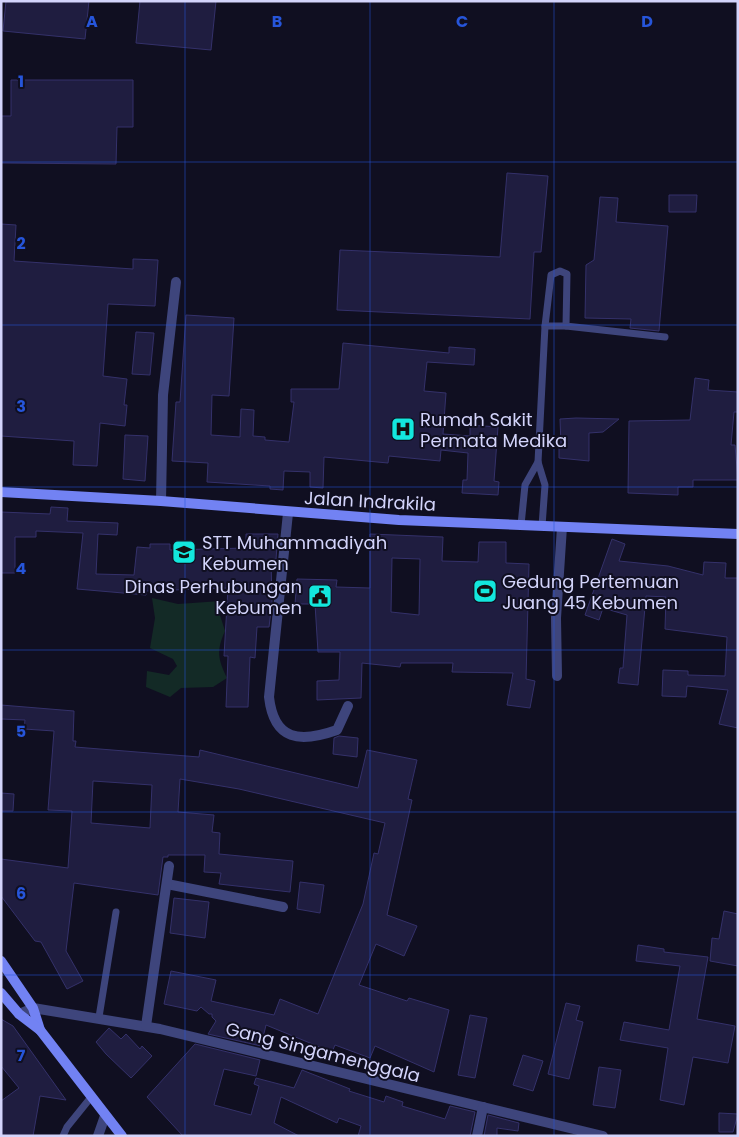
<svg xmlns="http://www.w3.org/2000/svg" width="739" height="1137" font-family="Poppins,sans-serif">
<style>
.green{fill:#132a26}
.building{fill:#1f1d40;stroke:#34316a;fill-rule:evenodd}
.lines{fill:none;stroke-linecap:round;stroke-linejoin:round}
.lane{stroke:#3e457c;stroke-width:7}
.street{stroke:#3e457c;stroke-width:10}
.secondary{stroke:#7282f3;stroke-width:10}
.grid{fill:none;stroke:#2655da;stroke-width:1;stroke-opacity:0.55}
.labels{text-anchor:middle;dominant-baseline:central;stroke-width:4;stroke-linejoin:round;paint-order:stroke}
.poi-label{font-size:18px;fill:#d3d4fb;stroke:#100f21;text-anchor:start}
.street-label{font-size:18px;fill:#d3d4fb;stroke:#100f21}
.grid-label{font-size:16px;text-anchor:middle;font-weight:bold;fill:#2655da;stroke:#100f21;stroke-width:4;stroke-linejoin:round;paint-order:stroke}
</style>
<rect width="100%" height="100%" fill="#100f21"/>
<path class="green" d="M152,598L178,604L221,601L220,615L225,631C216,651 218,659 227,678L213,687L181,688L170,697L146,687L147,671L169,675L177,666L173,659L150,648L155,618Z"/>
<g class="building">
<polygon points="6,1 89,1 85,39 3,31"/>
<polygon points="140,1 216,1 211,50 136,43"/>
<polygon points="11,80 133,80 133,127 117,127 116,164 1,163 1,116 11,116"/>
<polygon points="507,173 548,176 541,252 534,252 530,319 337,310 340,250 500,257"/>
<polygon points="669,195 697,195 696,212 669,212"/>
<polygon points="600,197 618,198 616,222 668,226 659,331 630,328 631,319 585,318 586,265 594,260"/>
<polygon points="1,224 16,225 14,261 133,269 133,259 158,260 155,306 108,304 103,376 127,379 124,405 127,405 125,426 100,423 97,466 73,465 74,441 1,436"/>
<polygon points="186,315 234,318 229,396 212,395 211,435 240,437 241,409 254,410 253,436 265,437 265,440 289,442 294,402 291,402 291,389 339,389 343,343 449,353 449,347 475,349 474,365 427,362 424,391 446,393 443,434 470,436 470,425 498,427 494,481 499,482 498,495 462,493 463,480 467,480 468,453 441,450 440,461 389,456 388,463 324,457 323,488 310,487 310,472 284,471 283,490 270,489 270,486 207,482 208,463 172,461 176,402 180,402"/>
<polygon points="136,332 154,333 150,375 132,374"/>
<polygon points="695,378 709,380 708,390 738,392 738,412 734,412 731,445 735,445 738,480 693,480 693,487 678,487 678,495 628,493 629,421 690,420"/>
<polygon points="576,418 619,419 603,432 589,433 589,461 559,458 559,444 561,445 560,419"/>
<polygon points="125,435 148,436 145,481 123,479"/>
<polygon points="51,507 68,508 67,521 118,523 117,535 98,534 96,574 134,575 137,547 150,548 150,544 170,544 170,550 246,548 246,534 278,534 276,559 271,559 272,603 269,627 257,627 255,658 250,657 248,707 226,707 228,656 224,656 228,588 146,591 146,595 77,589 83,533 36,531 36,537 15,537 15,573 1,573 1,512 50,514"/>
<path d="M370,534L443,537L442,561L478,562L479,542H506V563L529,564L526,679L535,681L530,708L507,705L513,673L452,672L453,663H401L400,667L362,663L361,698L317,700V681L339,680L340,652H318L315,604H295L297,579L337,580L336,587L370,588ZM392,558L420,559L419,615L391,612Z"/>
<polygon points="612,539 625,544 619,561 668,566 703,575 704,562 726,563 725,578 738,578 738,728 719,724 728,690 687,686 686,697 662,696 663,670 688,671 688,675 725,676 727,637 665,629 666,597 646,596 638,685 618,683 620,668 623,668 627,615 603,608 599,620 585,615"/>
<path d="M1,705L74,711L73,741H76L75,747L199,757L200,750L358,788L367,750L417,760L408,799L412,800L387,915L417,926L404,956L376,944L359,985L407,1001L409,998L449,1010L434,1072L375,1046L370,1058L335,1045L332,1052L266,1025L261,1046L208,1034L216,1021L212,1017V1014H209L201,1007L197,1011L164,1004L171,971L216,980L211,1001L274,1015L280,999L318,1014L363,904L374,853L378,854L385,823L239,789L180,779L178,812L214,815L212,832L220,833L219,854L293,861L290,892L219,884L221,873L204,872L205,855H168V857H163L158,895L74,883L66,951L83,981L67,989L41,942L35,941L1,896V859L68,868L72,811L48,810L54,731L24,729L25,720L1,719ZM93,781L152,785L150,828L91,823Z"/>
<polygon points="339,736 358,738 357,757 333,754 334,738"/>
<polygon points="1,793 14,794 13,811 1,811"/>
<polygon points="300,882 324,885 320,913 297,909"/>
<polygon points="174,898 209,902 205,938 170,933"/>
<polygon points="724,911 738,914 738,966 710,961 712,938 719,939"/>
<polygon points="638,945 664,949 664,952 708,957 697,1019 735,1026 728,1063 693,1057 684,1105 660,1100 668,1048 620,1040 624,1022 669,1030 680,966 636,961"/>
<polygon points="566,1003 580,1006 576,1020 583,1022 569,1079 548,1074"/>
<polygon points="470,1015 487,1018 475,1078 458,1075"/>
<polygon points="1,1019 13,1026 66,1100 40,1096 33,1136 1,1136 1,1101 19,1088 1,1066"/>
<polygon points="109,1028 121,1039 126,1034 140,1049 142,1046 152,1056 131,1078 106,1054 96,1042"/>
<polygon points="195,1044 260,1060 256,1076 224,1069 214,1105 251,1115 259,1086 254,1084 256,1078 294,1088 302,1070 350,1089 349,1091 384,1102 386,1096 403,1102 402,1106 445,1119 450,1106 475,1112 470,1136 358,1136 361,1126 339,1118 337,1123 281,1097 274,1123 299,1136 183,1136 147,1097"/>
<polygon points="523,1055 543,1061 533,1091 513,1085"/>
<polygon points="599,1067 621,1070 615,1108 593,1105"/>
<polygon points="719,1113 738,1114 733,1132 719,1132"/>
<polygon points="488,1115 519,1123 518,1131 497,1128 497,1136 484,1136"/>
</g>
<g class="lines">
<g class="lane">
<polyline points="545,326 566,326"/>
<polyline points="521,525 525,485 538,462"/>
<polyline points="542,526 545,485 538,462 545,326 551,275 560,271 567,274 566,326 665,337"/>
<polyline points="99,1017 116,912"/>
<polyline points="63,1136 67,1127 92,1096"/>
</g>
<g class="street">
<polyline points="161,501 163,395 176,282"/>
<path d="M288,513L269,697C274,741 300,743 337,730L348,706"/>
<polyline points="557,676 556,618 562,527"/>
<polyline points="167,884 283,907"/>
<polyline points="19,1014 33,1008 160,1029 603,1136"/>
<polyline points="146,1026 169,866"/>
<polyline points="98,1136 105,1116"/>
<polyline points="477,1136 483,1107"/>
</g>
<g class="secondary">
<polyline points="1,492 161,501 399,520 738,534"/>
<polyline points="1,961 33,1008 40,1030"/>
<polyline points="1,993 19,1014 40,1030 122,1136"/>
</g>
</g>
<path class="grid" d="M185,1V1136M370,1V1136M554,1V1136M1,162H738M1,325H738M1,487H738M1,650H738M1,812H738M1,975H738"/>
<defs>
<g id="hospital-square" transform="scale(1.25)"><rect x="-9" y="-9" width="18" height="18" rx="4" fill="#13e7dd" stroke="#100f21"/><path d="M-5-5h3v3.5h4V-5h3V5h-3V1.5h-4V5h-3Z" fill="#111"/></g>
<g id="university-square" transform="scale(1.25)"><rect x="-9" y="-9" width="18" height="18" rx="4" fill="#13e7dd" stroke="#100f21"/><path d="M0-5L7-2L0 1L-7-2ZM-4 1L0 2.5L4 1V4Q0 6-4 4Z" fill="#111"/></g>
<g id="stadium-square" transform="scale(1.25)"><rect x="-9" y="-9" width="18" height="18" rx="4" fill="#13e7dd" stroke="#100f21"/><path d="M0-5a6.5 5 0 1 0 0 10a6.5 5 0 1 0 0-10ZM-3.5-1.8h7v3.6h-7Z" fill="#111"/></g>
<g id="civic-square" transform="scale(1.25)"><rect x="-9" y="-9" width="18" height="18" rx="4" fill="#13e7dd" stroke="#100f21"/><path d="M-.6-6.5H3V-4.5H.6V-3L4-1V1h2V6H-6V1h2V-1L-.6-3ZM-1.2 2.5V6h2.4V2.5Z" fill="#111"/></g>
</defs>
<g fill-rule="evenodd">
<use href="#hospital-square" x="403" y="429"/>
<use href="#university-square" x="184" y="552"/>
<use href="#stadium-square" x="485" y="591"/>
<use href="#civic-square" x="320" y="596"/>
</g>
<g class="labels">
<g class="poi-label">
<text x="420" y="419">Rumah Sakit<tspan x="420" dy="21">Permata Medika</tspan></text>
<text x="202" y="542">STT Muhammadiyah<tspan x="202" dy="21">Kebumen</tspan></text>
<text x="502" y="581">Gedung Pertemuan<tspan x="502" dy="21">Juang 45 Kebumen</tspan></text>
<text x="302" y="586" text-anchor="end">Dinas Perhubungan<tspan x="302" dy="21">Kebumen</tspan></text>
</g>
<g class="street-label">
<text transform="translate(370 501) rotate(3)">Jalan Indrakila</text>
<text transform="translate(323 1052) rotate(14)">Gang Singamenggala</text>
</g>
</g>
<g class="grid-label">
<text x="92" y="27">A</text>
<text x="277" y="27">B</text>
<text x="462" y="27">C</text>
<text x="647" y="27">D</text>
<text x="21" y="87">1</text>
<text x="21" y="249">2</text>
<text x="21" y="412">3</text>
<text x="21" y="574">4</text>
<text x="21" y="737">5</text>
<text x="21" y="899">6</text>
<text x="21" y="1061">7</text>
</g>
<rect width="739" height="1137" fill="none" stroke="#d3d4fb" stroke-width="5"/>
</svg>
